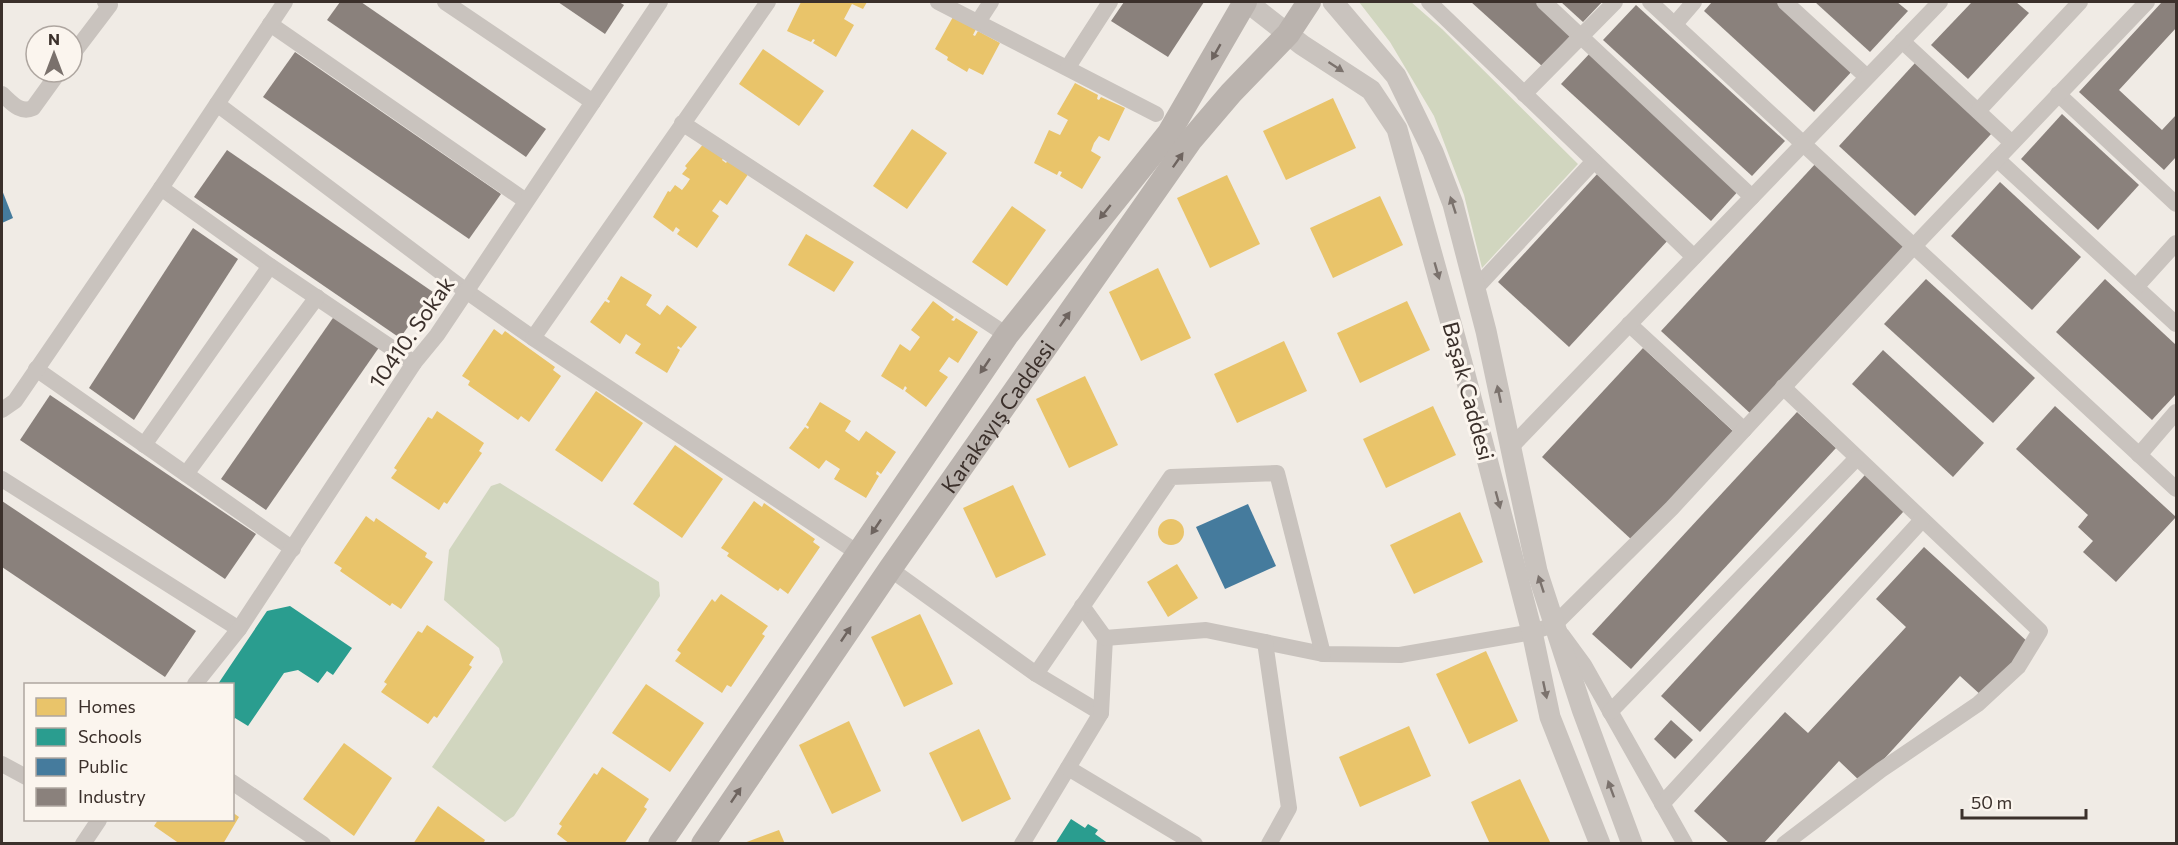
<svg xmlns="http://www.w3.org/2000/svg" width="2178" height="845" font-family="Commissioner,sans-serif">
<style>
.green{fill:#d1d6bf}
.homes{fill:#e9c46a}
.schools{fill:#2a9d8f}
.public{fill:#457b9d}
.industry{fill:#8a817c}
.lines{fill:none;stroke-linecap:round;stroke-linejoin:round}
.minor{stroke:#c9c3be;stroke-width:16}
.tertiary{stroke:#c9c3be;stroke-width:21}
.secondary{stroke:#bab3ae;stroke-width:24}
.oneway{fill:#6e645f}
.oneway2{fill:#7b726d}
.labels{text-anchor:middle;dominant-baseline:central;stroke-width:6;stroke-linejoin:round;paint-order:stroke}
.street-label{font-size:22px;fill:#3b302b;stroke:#fbf5ee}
</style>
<rect width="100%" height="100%" fill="#f0ebe5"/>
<g class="green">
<polygon points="1359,2 1411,2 1442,29 1578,164 1482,268 1464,195 1434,116 1390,42"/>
<polygon points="500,483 659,582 660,596 514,816 505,822 432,767 503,662 499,648 444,600 449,550 491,486"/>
</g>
<g class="homes">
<polygon points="801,2 813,3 814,2 867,2 863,9 852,4 844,19 854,25 836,57 813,43 815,40 813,39 811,42 787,31"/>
<polygon points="953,17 976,29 973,35 975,36 978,31 1000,43 983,75 969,68 967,72 947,60 948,57 935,49"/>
<polygon points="763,49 824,91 799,126 739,84"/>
<polygon points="1075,83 1098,95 1097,99 1099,100 1101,97 1125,108 1109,141 1099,136 1094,143 1091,151 1101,157 1082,189 1060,176 1062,172 1059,171 1057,175 1034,163 1049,130 1060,135 1068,120 1057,114"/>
<polygon points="1333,98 1356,148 1286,180 1263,131"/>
<polygon points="912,129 947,153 907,209 873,186"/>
<polygon points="705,142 725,156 722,160 726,163 729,159 749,173 727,205 720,200 712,211 719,216 697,248 677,234 680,230 676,227 673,232 653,217 668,191 670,192 675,185 682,190 686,185 690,179 682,174 687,168 685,166"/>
<polygon points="1227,175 1260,244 1210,268 1177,198"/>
<polygon points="1380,196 1403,245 1333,278 1310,228"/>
<polygon points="1012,206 1046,230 1007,286 972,262"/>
<polygon points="806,234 854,262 834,292 788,265"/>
<polygon points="1158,268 1191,338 1141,361 1109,292"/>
<polygon points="621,276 652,295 646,305 660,315 667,305 697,327 681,348 678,346 677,348 680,350 667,373 635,353 641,344 626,334 620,344 590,322 605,301 609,303 610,301 607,299"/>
<polygon points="933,301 954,317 951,320 954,321 956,318 978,332 958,363 949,357 939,371 948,377 926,407 905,391 907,388 905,386 903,390 881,376 900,344 910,351 920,337 911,330"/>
<polygon points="1407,301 1430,350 1360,383 1337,333"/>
<polygon points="494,329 502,335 505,331 555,367 553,370 561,376 529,422 521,416 518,420 468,385 470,381 462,376"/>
<polygon points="1284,341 1307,391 1237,423 1214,374"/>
<polygon points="1085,376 1118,445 1069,468 1036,399"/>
<polygon points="596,391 643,423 602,482 555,450"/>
<polygon points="820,402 851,421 845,431 859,441 866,431 896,452 881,474 877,471 876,474 879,476 866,498 834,479 840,469 826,460 819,469 789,448 805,427 808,429 809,427 806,425"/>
<polygon points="1433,406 1456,455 1386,488 1363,439"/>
<polygon points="437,411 484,443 479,451 482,453 447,504 444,502 439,510 391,478 397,470 394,468 428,417 432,419"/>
<polygon points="675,445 723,479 682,538 633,504"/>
<polygon points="1013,485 1046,555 996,578 963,508"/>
<polygon points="754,501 762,507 764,503 815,539 813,542 820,547 788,594 780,588 778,591 727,556 729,553 721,548"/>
<polygon points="1460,512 1483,562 1414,594 1390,545"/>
<polygon points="366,516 374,522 376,518 427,553 425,557 433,562 401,609 392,603 390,606 340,571 342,568 334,563"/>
<circle cx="1171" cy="532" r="13"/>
<polygon points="1177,564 1198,598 1168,617 1147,582"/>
<polygon points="721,594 768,626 762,634 765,636 731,687 727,685 722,693 675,661 681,653 677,650 712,599 715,602"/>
<polygon points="920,614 953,684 904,707 871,637"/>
<polygon points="427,625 474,657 469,665 472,667 437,718 434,716 428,724 381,692 387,684 384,682 418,631 422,633"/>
<polygon points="1486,651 1518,721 1469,744 1436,674"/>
<polygon points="646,684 704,723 670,772 612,733"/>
<polygon points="849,721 881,791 832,814 799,745"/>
<polygon points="1409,726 1431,776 1360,807 1339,757"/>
<polygon points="979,729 1011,799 962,822 929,753"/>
<polygon points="344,743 392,778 354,836 303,799"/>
<polygon points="602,767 649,799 644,807 647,809 624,844 570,844 557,834 562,826 559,824 594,773 597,775"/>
<polygon points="1520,779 1551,844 1490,844 1471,802"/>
<polygon points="438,806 485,840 483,844 413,844"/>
<polygon points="232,812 239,817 223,844 180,844 154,826 158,820 232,820"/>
<polygon points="779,830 785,844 744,844 744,843"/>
</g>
<g class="schools">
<polygon points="290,606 352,648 333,675 327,671 318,683 298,670 284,673 248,726 235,718 232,722 232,684 218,684 267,611"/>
<polygon points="1071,819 1085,828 1088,824 1098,830 1095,834 1109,844 1055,844"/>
</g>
<g class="public">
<polygon points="2,190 13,218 2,223"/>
<polygon points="1248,504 1276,566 1225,589 1196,527"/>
</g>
<g class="industry">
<polygon points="340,2 361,2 546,129 526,157 327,20"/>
<polygon points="558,2 619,2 624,5 605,34"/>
<polygon points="1124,2 1204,2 1168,57 1111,21"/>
<polygon points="1471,2 1537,2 1572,34 1542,66"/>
<polygon points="1561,2 1602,2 1583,22"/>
<polygon points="1712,2 1780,2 1854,69 1814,112 1704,11"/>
<polygon points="1815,2 1897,2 1908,11 1870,52"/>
<polygon points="1972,2 2016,2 2029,13 1968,79 1931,45"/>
<polygon points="2162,2 2176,2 2176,28 2119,90 2162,130 2176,115 2176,157 2164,170 2079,92"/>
<polygon points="1636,5 1785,141 1752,176 1603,40"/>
<polygon points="1592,51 1741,188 1711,221 1561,84"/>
<polygon points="295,52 501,194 469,239 263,97"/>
<polygon points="1915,63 1992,133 1915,216 1839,146"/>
<polygon points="2062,114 2139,185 2098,230 2021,159"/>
<polygon points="227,150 433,292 400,338 194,197"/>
<polygon points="1817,162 1908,244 1751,414 1661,331"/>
<polygon points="1599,172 1670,238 1569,347 1498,282"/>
<polygon points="2000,182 2081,257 2032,310 1951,236"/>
<polygon points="193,228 238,259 134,420 89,388"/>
<polygon points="1926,279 2035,378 1993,423 1884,324"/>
<polygon points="2105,279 2176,345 2176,394 2152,420 2056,332"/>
<polygon points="335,315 380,346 266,510 221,479"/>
<polygon points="1643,348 1734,432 1633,541 1542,457"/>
<polygon points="1883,350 1984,443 1953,477 1852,384"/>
<polygon points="50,395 256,534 225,579 20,440"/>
<polygon points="2055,406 2176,517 2116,582 2083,552 2093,541 2078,527 2088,515 2016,449"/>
<polygon points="1797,412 1836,448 1631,669 1592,634"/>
<polygon points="1865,475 1904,511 1700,732 1661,696"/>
<polygon points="2,501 196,631 165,677 2,567"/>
<polygon points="1924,547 2030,644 1982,696 1960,676 1862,783 1839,761 1763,844 1730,844 1694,811 1785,712 1808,733 1906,627 1876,599"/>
<polygon points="1671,720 1693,740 1675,759 1654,739"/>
</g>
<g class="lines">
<g class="minor">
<polyline points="445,2 593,102"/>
<polyline points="938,2 1156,114"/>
<polyline points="1429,2 1694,257"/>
<polyline points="1544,2 1752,197"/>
<polyline points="1650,2 2176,489"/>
<polyline points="1785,2 1867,77"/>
<polyline points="978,22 991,2"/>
<polyline points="270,24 526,201"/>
<polyline points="1675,24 1694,2"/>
<polyline points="1902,41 2012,143"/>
<polyline points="72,55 110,5 105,2"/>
<polyline points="1068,67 1110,2"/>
<path d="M2,94C11,102 20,114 33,108L59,72"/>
<polyline points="1524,94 1615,2"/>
<polyline points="2058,94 2176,204"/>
<polyline points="217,104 466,291 533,338 858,553"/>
<polyline points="1978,111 2080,2"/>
<polyline points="682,123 1007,335"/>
<polyline points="1997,159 2176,324"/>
<polyline points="161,188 270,266 414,363"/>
<polyline points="2136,287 2176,243"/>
<polyline points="1475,289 1594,161"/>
<polyline points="1629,324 1744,430"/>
<polyline points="533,338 768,2"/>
<polyline points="36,369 293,549"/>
<polyline points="1783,387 2040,631 2018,667 1978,704 1881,770 1784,844"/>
<polyline points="2,410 15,401 161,188 285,2"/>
<polyline points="144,445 270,266"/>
<polyline points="1511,447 1940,2"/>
<polyline points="2139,455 2176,412"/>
<polyline points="186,474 317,297"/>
<polyline points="2,479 239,629"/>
<polyline points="890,569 1036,674 1101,713 1022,844"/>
<polyline points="1082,606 1105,638 1101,713"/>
<polyline points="1562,635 1584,665 1685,844"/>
<polyline points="1105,638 1206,630 1323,654 1400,655 1532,632 1554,625 1672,508 1914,246 2147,2"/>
<polyline points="1265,642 1289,808 1269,844"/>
<polyline points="1036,674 1171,477 1277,473 1323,654"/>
<polyline points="195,684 239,629 414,363 437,335 660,2"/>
<polyline points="1610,712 1857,458"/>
<polyline points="2,764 26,777"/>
<polyline points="1068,768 1195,844"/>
<polyline points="232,782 323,844"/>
<polyline points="1662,804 1922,520"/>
<polyline points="83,844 99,820"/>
</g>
<g class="tertiary">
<polyline points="1247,2 1302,45 1371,90 1397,129 1461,359 1532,632 1550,717 1600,844"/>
<polyline points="1333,2 1396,76 1433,152 1453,204 1486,331 1537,571 1582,709 1632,844"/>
</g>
<g class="secondary">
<polyline points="660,844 1007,335 1169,133 1245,2"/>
<path id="s1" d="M703,844L890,569L1190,141L1231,93L1288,34L1309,2"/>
</g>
</g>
<defs><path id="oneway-solid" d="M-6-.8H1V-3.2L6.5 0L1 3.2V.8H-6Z" transform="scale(1.5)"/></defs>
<g class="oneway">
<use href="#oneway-solid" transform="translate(1216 52) rotate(120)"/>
<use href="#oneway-solid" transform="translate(1178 160) rotate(-55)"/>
<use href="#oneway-solid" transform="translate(1105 212) rotate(129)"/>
<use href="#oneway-solid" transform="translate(1065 319) rotate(-55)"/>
<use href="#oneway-solid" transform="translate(985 366) rotate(124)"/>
<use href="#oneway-solid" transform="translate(876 527) rotate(124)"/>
<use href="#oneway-solid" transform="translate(846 634) rotate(-56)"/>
<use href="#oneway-solid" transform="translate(736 795) rotate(-56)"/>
</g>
<g class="oneway2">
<use href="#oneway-solid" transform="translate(1336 67) rotate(33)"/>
<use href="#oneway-solid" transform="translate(1453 205) rotate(-108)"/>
<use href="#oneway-solid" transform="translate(1437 271) rotate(74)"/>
<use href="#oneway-solid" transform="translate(1499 394) rotate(-102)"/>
<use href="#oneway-solid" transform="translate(1498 500) rotate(75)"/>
<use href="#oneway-solid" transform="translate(1541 584) rotate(-108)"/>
<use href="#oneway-solid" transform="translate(1545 690) rotate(78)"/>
<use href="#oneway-solid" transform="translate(1611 789) rotate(-110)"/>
</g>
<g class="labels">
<g class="street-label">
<text transform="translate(411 332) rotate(-55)">10410. Sokak</text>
<text transform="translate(1469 391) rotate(75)">Başak Caddesi</text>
<text stroke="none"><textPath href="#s1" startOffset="519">Karakayış Caddesi</textPath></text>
</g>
</g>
<rect width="2178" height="845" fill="none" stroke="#3b302b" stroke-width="6"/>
<rect x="24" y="683" width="210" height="138" fill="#fbf5ee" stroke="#aea6a0" stroke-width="1.5"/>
<rect x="36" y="698" width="30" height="18" fill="#e9c46a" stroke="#aea6a0" stroke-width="1.5"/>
<text x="78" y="713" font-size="18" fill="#3b302b">Homes</text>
<rect x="36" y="728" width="30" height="18" fill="#2a9d8f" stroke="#aea6a0" stroke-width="1.5"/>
<text x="78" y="743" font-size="18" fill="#3b302b">Schools</text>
<rect x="36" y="758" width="30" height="18" fill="#457b9d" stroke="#aea6a0" stroke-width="1.5"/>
<text x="78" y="773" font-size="18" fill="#3b302b">Public</text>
<rect x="36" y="788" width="30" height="18" fill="#8a817c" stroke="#aea6a0" stroke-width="1.5"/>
<text x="78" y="803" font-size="18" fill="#3b302b">Industry</text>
<g transform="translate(54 54)"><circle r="28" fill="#fbf5ee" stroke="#aea6a0" stroke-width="1.5"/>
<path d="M0-4.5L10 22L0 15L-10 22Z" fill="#7a716c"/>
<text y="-9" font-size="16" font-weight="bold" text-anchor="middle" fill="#3b302b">N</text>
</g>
<path d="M1962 809v9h124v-9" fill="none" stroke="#3b302b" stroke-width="3"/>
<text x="1971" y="809" font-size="18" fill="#3b302b" stroke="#fbf5ee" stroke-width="4.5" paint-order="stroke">50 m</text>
</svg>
